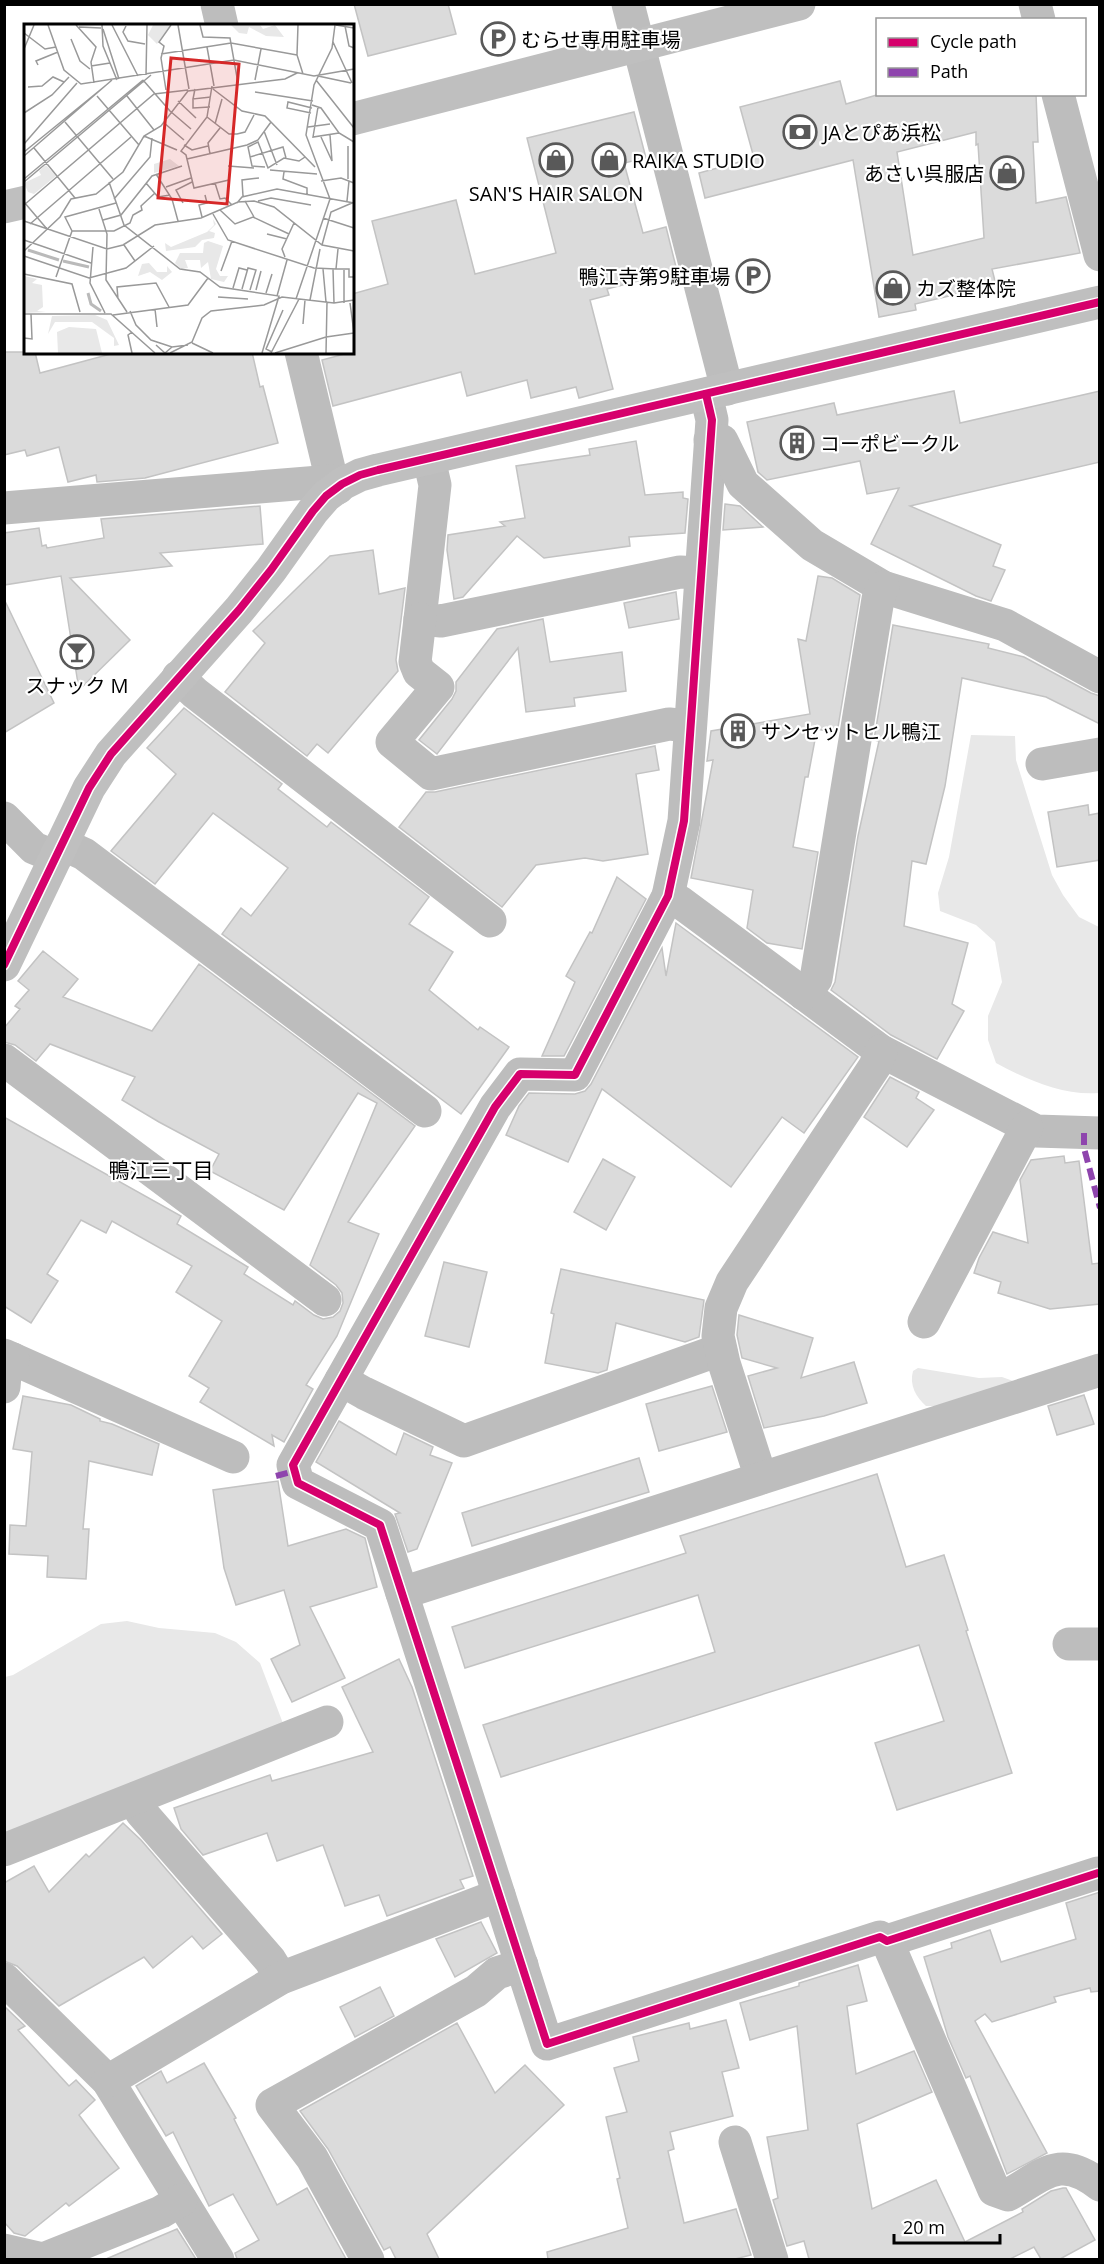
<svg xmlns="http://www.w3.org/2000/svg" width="1104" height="2264" font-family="'Open Sans','Noto Sans JP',sans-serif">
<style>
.green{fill:#e8e8e8}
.building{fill:#dbdbdb;stroke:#c3c3c3;stroke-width:1.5;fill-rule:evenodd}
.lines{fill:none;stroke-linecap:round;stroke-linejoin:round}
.street{stroke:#bdbdbd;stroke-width:33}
.secondary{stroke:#bfbfbf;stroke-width:33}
.quiet{stroke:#8e44ad;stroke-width:6;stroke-dasharray:12 6;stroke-linecap:butt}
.cycleway-casing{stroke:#fff;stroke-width:11}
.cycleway{stroke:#d6006c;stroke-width:8}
.labels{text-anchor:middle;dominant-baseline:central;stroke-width:4.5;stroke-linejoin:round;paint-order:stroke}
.poi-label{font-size:20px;fill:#000;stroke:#fff;text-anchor:start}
.neighbourhood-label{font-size:21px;fill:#000;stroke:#fff}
.inset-river{fill:none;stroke:#bababa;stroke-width:3}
.inset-road{fill:none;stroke:#999;stroke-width:1.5}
.view{fill:#d62828;fill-opacity:0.15;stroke:#d62828;stroke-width:3}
.inset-edge{fill:none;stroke:#000;stroke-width:3}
</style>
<rect width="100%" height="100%" fill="#fff"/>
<g class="green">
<path d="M971,735L1015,736L1016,760L1052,875L1063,895L1079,917L1099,927V1093C1064,1096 1027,1080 996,1063L988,1040V1016L1002,982L995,942L976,925L940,911L938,893L949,857Z"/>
<path d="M918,1368L979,1378L1002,1377L1016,1382L949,1406H926C916,1397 909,1385 913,1371Z"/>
<polygon points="127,1621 159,1628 215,1633 236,1642 260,1663 284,1726 5,1834 5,1677 13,1675 101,1624"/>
</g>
<g class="building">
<polygon points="354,4 448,4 456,34 368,56"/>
<path d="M840,81L846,104L880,94H1036L1038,142H1033L1036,203L1066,197L1080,253L992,269L996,285L915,304L916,310L879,317L853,160L705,198L699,173L754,158L740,107ZM976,132V145L978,144L984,238L913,255L897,152Z"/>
<polygon points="634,112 646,158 624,163 643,233 666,227 677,271 607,289 609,295 590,300 613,389 579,398 576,387 531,398 527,380 467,396 461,372 333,406 322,360 352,352 352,294 388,284 372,221 456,200 475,274 556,253 527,138"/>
<polygon points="4,352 35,352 40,373 118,352 252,352 260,387 263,386 278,443 145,478 97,482 96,475 68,482 59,447 27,456 25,450 4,455"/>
<polygon points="954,391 960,423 1100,391 1100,462 910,506 1001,545 993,566 1005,570 991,601 976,596 871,544 899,488 867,494 860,461 767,480 758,472 747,422 834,403 837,415"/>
<polygon points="636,441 645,495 683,492 683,498 688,499 685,533 629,537 630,546 544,558 517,536 463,597 454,599 447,550 448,535 505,526 500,522 525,518 516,466 590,455 589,449"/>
<polygon points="725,504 740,506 763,527 723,530"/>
<polygon points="260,506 263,544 160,553 172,566 70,578 130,640 79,690 61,576 4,585 4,533 39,528 42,546 46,545 47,548 104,538 101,519"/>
<polygon points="373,550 379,594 405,588 396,660 398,671 328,753 317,744 307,756 225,692 265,643 253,631 330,556"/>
<polygon points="818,576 832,578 860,595 837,733 817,729 808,777 805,777 793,847 818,852 802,949 767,943 747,928 753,890 691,878 713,760 707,761 711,731 810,714 798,639 806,641"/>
<polygon points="676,592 679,619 629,628 624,603"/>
<polygon points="4,599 54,703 4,733"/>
<polygon points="543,619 550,662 622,652 626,691 574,698 575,706 526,712 518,648 437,754 419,740 452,699 456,691 456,682 497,629"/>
<polygon points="893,625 989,644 988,648 1024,657 1091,693 1100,696 1100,724 1046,697 962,678 945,786 926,864 912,861 904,926 968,943 952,1004 964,1011 937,1059 891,1035 831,990 835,982 858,836 879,741 874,740"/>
<polygon points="184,708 282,784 278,789 327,827 331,822 429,897 409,924 453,952 429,990 478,1030 480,1027 509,1047 461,1114 222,934 241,908 251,916 288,868 213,813 155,884 111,851 176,774 147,748"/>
<polygon points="655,746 659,770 636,774 648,854 603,861 585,858 536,865 502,907 399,827 426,792 435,792"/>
<polygon points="1088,805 1089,815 1100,813 1100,860 1057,867 1048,812"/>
<polygon points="617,877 646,899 564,1056 542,1056 575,982 566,976 590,932 592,933"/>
<polygon points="676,923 858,1057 804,1133 782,1117 731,1187 602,1089 568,1162 506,1135 519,1106 529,1093 575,1094 585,1091 591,1084 662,948 666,976"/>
<polygon points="43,951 78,979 63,997 152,1031 199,964 415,1126 348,1222 379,1234 337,1336 306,1385 313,1389 284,1442 272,1435 274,1446 200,1402 209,1388 189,1376 222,1321 176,1292 192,1266 112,1221 106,1233 81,1220 47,1274 58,1281 31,1323 4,1306 4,1117 181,1216 177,1224 248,1267 244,1274 293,1305 295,1301 314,1315 323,1319 333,1317 340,1311 343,1303 342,1293 336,1285 310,1265 377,1103 358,1093 284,1210 210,1171 219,1154 159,1122 122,1100 135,1077 50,1044 36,1061 15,1045 4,1042 4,1028 20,1009 15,1006 29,990 18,981"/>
<polygon points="890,1077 919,1092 916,1098 934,1110 907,1147 864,1117"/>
<polygon points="1064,1156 1065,1163 1079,1161 1092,1264 1100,1263 1100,1304 1050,1309 998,1293 1001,1282 974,1273 979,1258 993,1232 1028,1243 1020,1180 1031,1160"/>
<polygon points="603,1159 635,1177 606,1230 574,1212"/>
<polygon points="444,1262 487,1272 469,1347 425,1336"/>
<polygon points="561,1269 704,1300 699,1337 685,1342 616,1323 607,1370 598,1373 545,1363 554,1314 551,1313"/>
<polygon points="739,1315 813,1338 801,1378 854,1362 867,1403 824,1416 764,1428 748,1376 777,1368 742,1358 737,1335"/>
<polygon points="712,1386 727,1432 659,1451 646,1404"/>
<polygon points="1084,1395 1094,1424 1057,1435 1048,1406"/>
<polygon points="23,1396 71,1405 100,1419 100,1421 112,1424 159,1444 152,1475 89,1461 83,1529 89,1529 86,1579 47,1577 48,1556 9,1554 10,1525 26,1526 32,1452 13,1449"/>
<polygon points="339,1421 396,1455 404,1433 433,1447 430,1455 452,1463 417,1549 408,1552 395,1514 400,1513 316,1462"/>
<polygon points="639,1458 649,1492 472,1546 462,1513"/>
<polygon points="877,1474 906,1567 944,1555 968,1630 966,1631 1012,1773 897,1810 875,1743 944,1721 919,1645 501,1777 483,1725 715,1652 698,1595 465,1668 452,1627 686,1553 680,1536"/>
<polygon points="278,1481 288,1546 346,1529 365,1538 377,1587 310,1607 345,1678 292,1702 271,1659 300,1645 284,1590 236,1605 224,1568 213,1490"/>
<polygon points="399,1659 412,1687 473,1876 460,1880 464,1888 387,1916 379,1895 345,1906 323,1845 277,1861 267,1833 203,1855 181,1829 174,1808 270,1775 272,1781 373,1752 342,1687"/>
<polygon points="123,1823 141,1840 222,1934 203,1949 192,1936 153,1968 144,1957 59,2006 17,1966 4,1961 4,1883 34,1866 49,1892 86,1854 89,1857"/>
<polygon points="1100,1892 1100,1991 1091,1992 1090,1988 1054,1997 1056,2002 992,2022 985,2014 975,2021 1047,2153 1007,2174 970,2076 966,2078 948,2037 924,1957 952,1948 951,1943 990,1930 1001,1962 1076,1939 1066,1903"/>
<polygon points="481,1922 497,1953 455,1977 436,1939"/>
<polygon points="858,1965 867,2001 847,2006 856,2074 914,2051 932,2092 857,2124 872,2209 936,2180 965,2242 1023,2212 1022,2209 1051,2191 1063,2188 1066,2188 1095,2240 1060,2259 1041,2259 1034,2247 1010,2259 809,2259 804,2241 787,2246 773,2200 778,2198 767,2137 808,2130 797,2026 750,2040 740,2003 799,1986 799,1983"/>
<polygon points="380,1987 394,2016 355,2037 340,2007"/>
<polygon points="4,2006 25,2026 18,2030 69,2086 76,2080 95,2100 79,2115 119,2168 69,2206 66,2203 25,2236 14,2233 4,2222"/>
<polygon points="726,2020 739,2068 722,2072 733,2116 670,2132 674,2149 668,2151 684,2223 736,2209 751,2255 735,2259 548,2259 547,2252 628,2228 617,2179 620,2178 606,2117 627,2112 614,2068 639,2061 633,2037 689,2023 690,2029"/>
<polygon points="457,2023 495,2093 525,2065 564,2105 427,2234 439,2259 396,2259 390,2247 384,2250 328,2149 300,2111"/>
<polygon points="204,2063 236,2118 234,2119 277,2205 307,2188 346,2259 237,2259 235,2253 259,2240 233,2194 209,2206 173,2132 166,2136 136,2086 161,2071 167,2083"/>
<polygon points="177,2229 196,2259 106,2259"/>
</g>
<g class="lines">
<g class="street">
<polyline points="217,4 222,26"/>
<polyline points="628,4 727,389"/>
<polyline points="1035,4 1039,20"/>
<polyline points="1058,94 1100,255"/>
<polyline points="301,352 332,481 338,488"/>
<polyline points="706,394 712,420 684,821 668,896 575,1075 520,1074 495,1107 293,1465 298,1483 380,1525 547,2044 880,1937 887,1941 1098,1873"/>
<polyline points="710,440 722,441 743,484 812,545 883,587 1005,625 1100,677"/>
<polyline points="429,459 435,485 420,619 441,621 680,572 701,573"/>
<polyline points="4,508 332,481"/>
<polyline points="420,619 415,662 419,672 438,687 392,742 431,774 669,724 690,726"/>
<polyline points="178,677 195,693 490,921"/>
<polyline points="1042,764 1100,754"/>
<polyline points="4,818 34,848 56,857"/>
<polyline points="62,844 84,854 425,1111"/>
<polyline points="668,896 680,902 881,1051 1036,1131 1100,1133"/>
<polyline points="804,994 816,979 878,599 883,587"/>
<polyline points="4,1060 325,1300"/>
<polyline points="924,1322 1027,1127"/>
<polyline points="4,1355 233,1457"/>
<polyline points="341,1380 364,1393 464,1441 708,1354 721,1352"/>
<polyline points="4,1387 5,1375 13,1359"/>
<polyline points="761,1478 724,1363 718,1336 721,1308 732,1282 875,1066 881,1051"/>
<polyline points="402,1593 1100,1370"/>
<polyline points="1069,1644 1100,1644"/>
<polyline points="136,1798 141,1812 270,1960 281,1978"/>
<polyline points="4,1850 327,1722"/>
<path d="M887,1941L994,2190L1008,2195C1045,2174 1060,2154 1100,2185"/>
<polyline points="4,1979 108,2081 218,2260"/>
<polyline points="108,2081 281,1978 499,1895"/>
<polyline points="735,2142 772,2260"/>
<polyline points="4,2250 43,2259 161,2212 181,2200"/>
<polyline points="368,2260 312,2158 272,2105 476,1991 497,1973 522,1965"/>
</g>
<g class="secondary">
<polyline points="352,119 799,4"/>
<polyline points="4,207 26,202"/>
<polyline points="4,965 89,788 111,754 239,610 271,570 313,511 326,496 342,484 360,475 378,470 1100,302"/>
</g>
<g class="quiet">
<polyline points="1084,1133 1084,1148 1100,1208"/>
<polyline points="276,1476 294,1471"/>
</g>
<g class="cycleway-casing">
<g id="cycleway">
<polyline points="706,394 712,420 684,821 668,896 575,1075 520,1074 495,1107 293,1465 298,1483 380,1525 547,2044 880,1937 887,1941 1098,1873"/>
<polyline points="4,965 89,788 111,754 239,610 271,570 313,511 326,496 342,484 360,475 378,470 1100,302"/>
</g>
</g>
<use href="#cycleway" class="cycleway"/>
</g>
<defs>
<g id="parking-ring" transform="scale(1.725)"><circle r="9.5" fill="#fff" stroke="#595959" stroke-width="1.5"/><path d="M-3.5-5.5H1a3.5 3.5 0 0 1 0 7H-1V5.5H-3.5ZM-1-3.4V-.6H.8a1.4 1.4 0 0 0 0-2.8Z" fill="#595959"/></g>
<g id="bank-ring" transform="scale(1.725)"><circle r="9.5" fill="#fff" stroke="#595959" stroke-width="1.5"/><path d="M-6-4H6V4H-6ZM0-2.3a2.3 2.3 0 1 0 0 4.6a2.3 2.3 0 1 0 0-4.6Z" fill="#595959"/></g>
<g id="shop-ring" transform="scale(1.725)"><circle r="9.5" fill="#fff" stroke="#595959" stroke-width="1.5"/><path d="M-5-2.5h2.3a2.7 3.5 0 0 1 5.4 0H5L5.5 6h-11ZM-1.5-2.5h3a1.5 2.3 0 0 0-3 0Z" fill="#595959"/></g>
<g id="building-ring" transform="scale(1.725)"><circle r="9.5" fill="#fff" stroke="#595959" stroke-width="1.5"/><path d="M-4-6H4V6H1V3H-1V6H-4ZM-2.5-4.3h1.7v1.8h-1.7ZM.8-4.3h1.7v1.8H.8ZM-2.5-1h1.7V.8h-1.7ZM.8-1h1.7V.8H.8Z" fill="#595959"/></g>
<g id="bar-ring" transform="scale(1.725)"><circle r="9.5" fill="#fff" stroke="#595959" stroke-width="1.5"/><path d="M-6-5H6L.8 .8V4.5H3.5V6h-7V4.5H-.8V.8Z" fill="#595959"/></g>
</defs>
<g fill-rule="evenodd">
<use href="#parking-ring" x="498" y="39"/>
<use href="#bank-ring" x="800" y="132"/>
<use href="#shop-ring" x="556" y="160"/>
<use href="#shop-ring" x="609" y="160"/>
<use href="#shop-ring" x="1007" y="173"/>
<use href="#parking-ring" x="753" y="276"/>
<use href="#shop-ring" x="893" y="288"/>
<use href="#building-ring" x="797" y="443"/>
<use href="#bar-ring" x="77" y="652"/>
<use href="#building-ring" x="738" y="731"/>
</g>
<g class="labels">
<g class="poi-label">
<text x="521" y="39">むらせ専用駐車場</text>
<text x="823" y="132">JAとぴあ浜松</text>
<text x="632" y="160">RAIKA STUDIO</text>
<text x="984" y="173" text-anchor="end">あさい呉服店</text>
<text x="556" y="193" text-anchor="middle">SAN'S HAIR SALON</text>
<text x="730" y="276" text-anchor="end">鴨江寺第9駐車場</text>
<text x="916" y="288">カズ整体院</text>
<text x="820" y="443">コーポビークル</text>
<text x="77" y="685" text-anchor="middle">スナック M</text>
<text x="761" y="731">サンセットヒル鴨江</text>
</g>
<g class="neighbourhood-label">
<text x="161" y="1170">鴨江三丁目</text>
</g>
</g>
<g transform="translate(24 24)">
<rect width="330" height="330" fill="#fff"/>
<path d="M129,1H146L133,20L124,11ZM207,1H236L239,5L251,1L260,13L242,12L225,3L223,10L215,9ZM146,135L155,142L130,149V140ZM22,141L32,152L10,170L4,168L0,159L17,151L15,147ZM189,195L192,200L185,207L191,209L190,214L178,216L171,223L142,227L141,219L147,223L183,208L190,201ZM184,217L199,222L192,245L196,252H204L200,258L187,255L184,238L177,244L176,236H161L164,244L157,245L151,239L156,229H179L180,219ZM125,239L133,248H143V242L148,248L138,256L126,248L114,252L118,240ZM0,252L13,255L8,259L18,261L19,283L13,287L22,288L0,289ZM71,291L83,296L95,321L90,322V314L68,298H31L24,310L28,292ZM45,303L72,305L78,329H34L33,308Z" fill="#e8e8e8"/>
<path class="inset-river" d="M4,226L35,236M39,237L65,243M64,269L67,280L77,287"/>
<path class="inset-road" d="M24,1L40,46L57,60L210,36L290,52L330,45M52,1L72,23L67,38L70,59M78,1L79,22L93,56M88,1L114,52M154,1L165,65M176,1L179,13L206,14L214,59M274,1L273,31L279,50M312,1L330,4M102,2L99,8L104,17L121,20M321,2L325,22L330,24M55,3L77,4M79,5L95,55M0,9L21,25L32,23M47,15L56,37L66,45M309,18L328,59M183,23L190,62M0,25L10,1M137,30L207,19L273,31M14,41L12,37L34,28M67,42L86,39M122,51L123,1M294,52L327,59M119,56L146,87M231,56L237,25M292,56L330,104M188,62L183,93L157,127L162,131L170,164L205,156M4,63L18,62L29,53L40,58M171,65L169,75L187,73M189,65L218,87L241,92L291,143M142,66L137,34L140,22L135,18L147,1M231,68L289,77M73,72L115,121M103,72L130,106M169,75V84L186,83M154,77L172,94M288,81L297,84L315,109L330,118M294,83L289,113L315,109M146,87L167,105M0,89L28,71L45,53M287,89L263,84L264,78L288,84M183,93L205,110H213L221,108L230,91M41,98L89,155M139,98L160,116M191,100L198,75M284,103L306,100M240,107L253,141M120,112L153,126M297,113L308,137L306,111M0,120L53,59M160,121L168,126L184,122M10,124L51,174M0,128L81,62M186,130L184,119L196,104M0,132L88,56M226,133L259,123L262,134M163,135L223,121L234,116L247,98M204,142L230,144M241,143L228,142L224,123L234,118L244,144L260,134L275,137L281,133M246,146L293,150M260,148L259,155L283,164V170M132,150L148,175L154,197M0,155L119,56M324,155V122M297,157L317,154L330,159M0,158L127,51M85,158L100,201L156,245L176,248L196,263L255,272L238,329M122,159L134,173L146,171M191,159L196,175L201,174L208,181M142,163L167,154M219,172L218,156L235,154M90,175L126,133L128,114M221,177L230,193M234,177L247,174L287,181M323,177L325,157M0,178L23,205M159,179L152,166L168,158M213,179L218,173L253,165L330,179M0,181L130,70L164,66M75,185L83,210L82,256L103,288M196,186L211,200L229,193L265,210M189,190L204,216L290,244L312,245M178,193L175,181L183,179L181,171M299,194L330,204M79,196L97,191L128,152L158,142M0,197L83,225L99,221L131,201L177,194L214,178L230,177L250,183L298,221L330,227M6,200L107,113M48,207L41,193L92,179M243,210L263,215M0,216L67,239M100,221L111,237M298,221L307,188L328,179M69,223L66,259L81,289M314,225L312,245H325V253H330M0,227L36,193L47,175L72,170L99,148L120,112L137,102L164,67L261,55L273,49M0,232L65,254L102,244L130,222M261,233L258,225L270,199M299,245L302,278M309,245L310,279M320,246V279M197,247L208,217M0,250L48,260L56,288M32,253L48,207H90L106,199L109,191L118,186L117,182L131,169M209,264L215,244L223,246M218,265L224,244L232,246L226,266M232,266L237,247M242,269L248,250M253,272L263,236M194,273L224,275M94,275L93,263L132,259L145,283M272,275L306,175L282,111L290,61L308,24L311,1M286,276L296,225M326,279L330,309M131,285L133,303M106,287L112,301L127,316L148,323L164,321M0,290H87L131,329M89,291L164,281L184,254M279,300L281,276M108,308L104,311L108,329M0,314L8,315L7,290M168,319L189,329M132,321L141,329L148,323M248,328L242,325L259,286M146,329L168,318L178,294L187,287L240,281L258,273L310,279L330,276M247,329L275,275M251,329L302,313L330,309M302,329L303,278"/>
<path class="view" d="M147,34L215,40L203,180L134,174Z"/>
<rect width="330" height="330" class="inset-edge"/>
</g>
<rect width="1104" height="2264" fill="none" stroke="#000000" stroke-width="12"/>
<rect x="876" y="18" width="210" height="78" fill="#ffffff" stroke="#999999" stroke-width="1.5"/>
<rect x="888" y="38" width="30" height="9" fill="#d6006c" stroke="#999999" stroke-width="1.5"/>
<text x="930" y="48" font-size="18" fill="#000000">Cycle path</text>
<rect x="888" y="68" width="30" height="9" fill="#8e44ad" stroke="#999999" stroke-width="1.5"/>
<text x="930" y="78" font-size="18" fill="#000000">Path</text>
<path d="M894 2234v9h106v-9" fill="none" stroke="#000000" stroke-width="3"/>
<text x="903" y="2234" font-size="18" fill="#000000" stroke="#ffffff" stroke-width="4.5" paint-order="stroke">20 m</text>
</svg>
